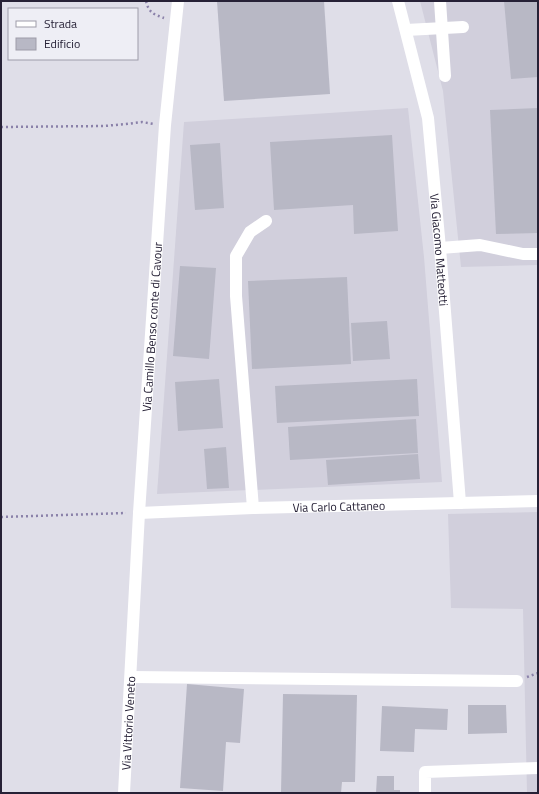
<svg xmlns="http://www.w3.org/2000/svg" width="539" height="794" font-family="'Titillium Web',sans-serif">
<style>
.built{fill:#d1cfdc}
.building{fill:#b8b8c5}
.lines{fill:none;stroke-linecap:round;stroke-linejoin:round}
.path{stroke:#8a81a9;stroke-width:2.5;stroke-dasharray:2 3;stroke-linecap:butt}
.minor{stroke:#fff;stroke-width:12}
.labels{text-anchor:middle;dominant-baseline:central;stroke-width:3;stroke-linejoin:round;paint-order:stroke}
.street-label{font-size:12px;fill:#262136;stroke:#eeeef5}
</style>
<rect width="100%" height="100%" fill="#dfdee8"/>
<g class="built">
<polygon points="420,1 538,1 538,265 461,267 443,91"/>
<polygon points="408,108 424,257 442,482 157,494 184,122"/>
<polygon points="538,512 538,793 527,793 523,609 451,608 448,514"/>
</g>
<g class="building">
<polygon points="217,1 324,1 330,94 224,101"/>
<polygon points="504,1 538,1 538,77 511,79"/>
<polygon points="538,108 538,233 496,234 490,110"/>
<polygon points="392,135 398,231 354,234 353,205 274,210 270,142"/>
<polygon points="220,143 224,208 195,210 190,145"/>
<polygon points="180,266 216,268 209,359 173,356"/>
<polygon points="347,277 351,364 252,369 248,281"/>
<polygon points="387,321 390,359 353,361 351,323"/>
<polygon points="219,379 223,428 178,431 175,382"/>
<polygon points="417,379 419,416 277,423 275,386"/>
<polygon points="416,419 418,453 290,460 288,427"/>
<polygon points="226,447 229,488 207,489 204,449"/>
<polygon points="418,454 420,479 328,485 326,460"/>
<polygon points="187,684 244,689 240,743 226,742 223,791 180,788"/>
<polygon points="283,694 357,695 355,782 342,782 341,793 281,793"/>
<polygon points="468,705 506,705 507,733 468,734"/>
<polygon points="382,706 448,709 447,730 415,729 414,752 380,751"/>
<polygon points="377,776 394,776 394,790 400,790 400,793 376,793"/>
</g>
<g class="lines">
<g class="path">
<path d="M146,1C149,13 153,14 164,18"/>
<polyline points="1,127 104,126 126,124 142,122 154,124"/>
<polyline points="1,517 126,513"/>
<polyline points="527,677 538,673"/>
</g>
<g class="minor">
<path id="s1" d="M398,1L428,118L440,248L460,503"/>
<polyline points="440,1 445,76"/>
<polyline points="406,30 463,27"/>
<polyline points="440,248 480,245 523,254 538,254"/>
<polyline points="253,508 236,296 236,256 250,232 266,221"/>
<path id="s2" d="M139,513L253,508L538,501"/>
<polyline points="131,677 517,681"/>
<path id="s3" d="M124,793L139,513L165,125L178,1"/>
<polyline points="425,793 425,772 538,768"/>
</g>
</g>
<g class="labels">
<g class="street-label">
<text stroke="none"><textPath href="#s1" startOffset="253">Via Giacomo Matteotti</textPath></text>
<text stroke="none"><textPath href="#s3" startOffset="467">Via Camillo Benso conte di Cavour</textPath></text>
<text stroke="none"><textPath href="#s2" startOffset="200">Via Carlo Cattaneo</textPath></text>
<text stroke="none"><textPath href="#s3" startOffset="70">Via Vittorio Veneto</textPath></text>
</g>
</g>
<rect width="539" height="794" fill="none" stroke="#262136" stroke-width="4"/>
<rect x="8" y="8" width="130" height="52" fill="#eeeef5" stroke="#9e9ca9"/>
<rect x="16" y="21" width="20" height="6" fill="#ffffff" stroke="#9e9ca9"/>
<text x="44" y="28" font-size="12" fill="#262136">Strada</text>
<rect x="16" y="38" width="20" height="12" fill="#b8b8c5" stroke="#9e9ca9"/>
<text x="44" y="48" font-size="12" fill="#262136">Edificio</text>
</svg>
